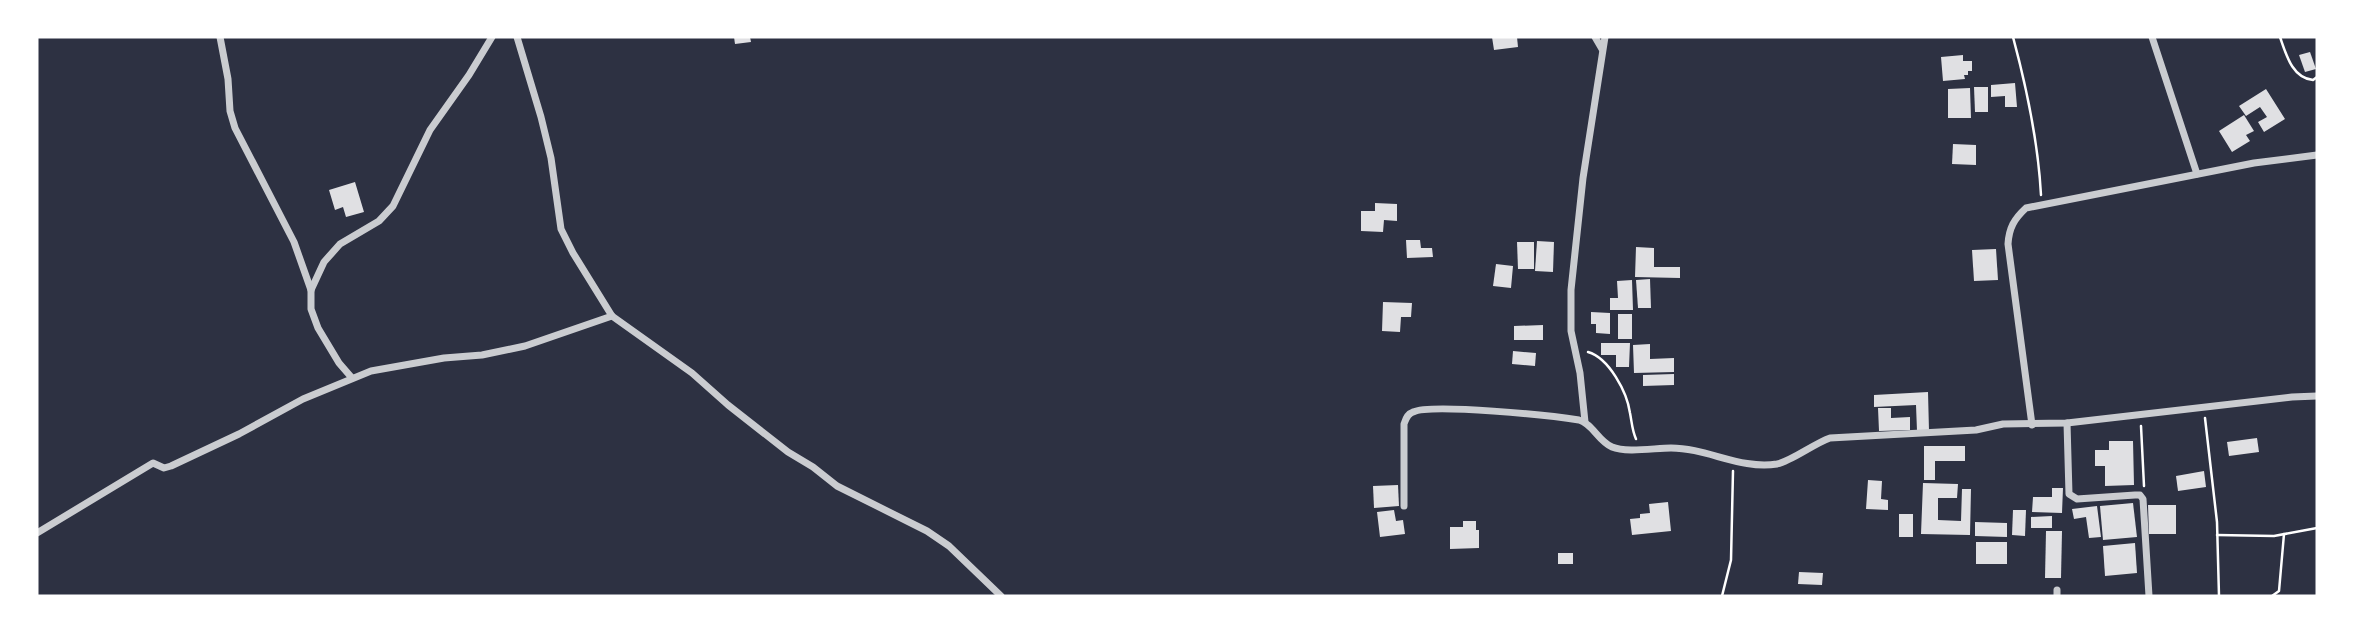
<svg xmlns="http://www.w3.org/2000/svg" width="2354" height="633" font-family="Bitter,serif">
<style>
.building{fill:#e0e0e3}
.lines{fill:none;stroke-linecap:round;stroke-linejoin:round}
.path{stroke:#fff;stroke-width:2.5}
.minor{stroke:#caccd0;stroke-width:7}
</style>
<rect width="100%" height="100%" fill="#2d3142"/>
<g class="building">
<polygon points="734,37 750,37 751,42 735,44"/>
<polygon points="1492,37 1517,37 1518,47 1494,50"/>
<polygon points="2310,52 2316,69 2305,72 2299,55"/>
<polygon points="1963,55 1963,61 1972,61 1972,71 1968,71 1968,75 1964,75 1965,79 1943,81 1941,57"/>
<polygon points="2015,83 2017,107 2005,107 2005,96 1991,97 1991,85"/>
<polygon points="1974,87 1988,87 1988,112 1975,112"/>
<polygon points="1970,88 1971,118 1948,118 1948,89"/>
<polygon points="2266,89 2285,119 2264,132 2258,122 2267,117 2260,107 2246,116 2239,106"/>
<polygon points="2244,115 2254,131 2246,135 2250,141 2232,152 2219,131"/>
<polygon points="1953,144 1976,145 1976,165 1952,164"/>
<polygon points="355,182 364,212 346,217 343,207 335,210 329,190"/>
<polygon points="1375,203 1397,204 1397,221 1384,220 1383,232 1361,231 1361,211 1375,211"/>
<polygon points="1406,240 1420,240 1421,248 1432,248 1433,257 1407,258"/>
<polygon points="1537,241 1554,242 1553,272 1535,271"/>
<polygon points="1517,242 1534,242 1534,269 1518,269"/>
<polygon points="1636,247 1654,248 1654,267 1680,267 1680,278 1635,277"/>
<polygon points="1996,249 1998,280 1974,281 1972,250"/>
<polygon points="1496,264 1513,266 1511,288 1493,286"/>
<polygon points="1650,279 1651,308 1638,308 1636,280"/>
<polygon points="1632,280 1633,310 1610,310 1610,298 1618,298 1617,281"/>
<polygon points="1383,302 1412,303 1411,317 1401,317 1400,332 1382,331"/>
<polygon points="1591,312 1610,313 1610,334 1596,333 1596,324 1591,324"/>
<rect x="1618" y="314" width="14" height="25"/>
<polygon points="1543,325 1543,340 1514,340 1514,326"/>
<polygon points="1601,343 1630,343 1629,367 1616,367 1616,355 1601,355"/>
<polygon points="1650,344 1650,359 1674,358 1674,372 1634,373 1633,345"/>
<polygon points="1513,351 1536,353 1535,366 1512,364"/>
<polygon points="1674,374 1674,385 1643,386 1643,375"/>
<polygon points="1928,392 1929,431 1917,431 1916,405 1874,407 1874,395"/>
<polygon points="1878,408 1891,408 1891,418 1910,417 1910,430 1879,431"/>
<polygon points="2257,438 2259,452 2229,456 2227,442"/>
<polygon points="2109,441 2133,441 2134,485 2105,486 2105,466 2095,466 2095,450 2109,450"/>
<polygon points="1924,446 1965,446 1965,461 1935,461 1935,480 1924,480"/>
<polygon points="2204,471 2206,487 2178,491 2176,476"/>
<polygon points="1868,480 1882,481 1881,499 1888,500 1888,510 1866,509"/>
<polygon points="1923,483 1958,484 1957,498 1938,498 1938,520 1961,521 1962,489 1971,489 1970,535 1921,534"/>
<polygon points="1398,485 1399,506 1374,508 1373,486"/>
<polygon points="2052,488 2063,488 2062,513 2032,512 2033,497 2052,497"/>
<polygon points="1668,502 1671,531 1632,535 1630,519 1640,518 1640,514 1650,513 1649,504"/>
<polygon points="2133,503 2137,537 2103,540 2100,506"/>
<polygon points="2148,505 2176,505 2176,534 2149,534"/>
<polygon points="2097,506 2101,537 2089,538 2086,517 2074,519 2072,509"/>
<polygon points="1394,510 1396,521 1403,520 1405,534 1380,537 1377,512"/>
<polygon points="2013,510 2026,510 2025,536 2012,535"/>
<rect x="1899" y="514" width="14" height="23"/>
<polygon points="2052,516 2052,528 2031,528 2031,517"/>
<polygon points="1463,521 1476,521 1476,530 1479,530 1479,548 1450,549 1450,527 1463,527"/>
<polygon points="1975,522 2007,523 2007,537 1975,536"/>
<polygon points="2046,531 2062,531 2061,578 2045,578"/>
<rect x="1976" y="542" width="31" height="22"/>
<polygon points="2135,543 2137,573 2105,576 2103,546"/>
<rect x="1558" y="553" width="15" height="11"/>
<polygon points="1799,572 1823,573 1822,585 1798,584"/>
</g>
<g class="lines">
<g class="path">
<path d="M2013,37C2027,89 2038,140 2041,195"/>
<path d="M2280,37C2286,54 2292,78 2313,80L2317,77"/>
<path d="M1588,352C1609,358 1627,392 1630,413C1632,423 1632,430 1636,439"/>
<polyline points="2205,418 2217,522 2219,596"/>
<polyline points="2141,426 2144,486"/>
<polyline points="2217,535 2274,536 2317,528"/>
<polyline points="1722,596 1731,560 1733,471"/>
<polyline points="2272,596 2279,591 2284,534"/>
</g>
<g class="minor">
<polyline points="220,37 228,79 230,111 235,128 294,242 311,290"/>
<polyline points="517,37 541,117 551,158 561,229 573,253 612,316 692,373 728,405 788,452 813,467 837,486 927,531 949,546 1001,596"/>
<polyline points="1595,37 1602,49"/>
<polyline points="2152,37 2197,174"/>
<polyline points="352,378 339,363 318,328 311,309 311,290 324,262 340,244 379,221 393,206 430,130 469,75 492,37"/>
<polyline points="1585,422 1580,373 1571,331 1571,290 1583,178 1605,37"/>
<polyline points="2067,423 2069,494 2077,499 2135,495 2140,495 2143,499 2149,596"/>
<path d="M2032,425L2008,244C2009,228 2014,219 2026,208L2254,163L2317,155"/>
<path d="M1404,506V424C1406,419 1407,414 1413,412C1432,403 1553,416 1579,420C1593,424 1598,441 1612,447C1626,453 1655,448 1671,448C1707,448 1741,470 1777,464C1792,461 1813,444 1830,438L1976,430L2003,424L2067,423L2292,397L2317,396"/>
<polyline points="37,533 153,463 164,468 171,466 239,434 303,399 371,371 444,358 482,355 525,346 612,316"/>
<polyline points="2057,596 2057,590"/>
</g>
</g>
<rect width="2354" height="633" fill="none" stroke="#ffffff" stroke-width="77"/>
</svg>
